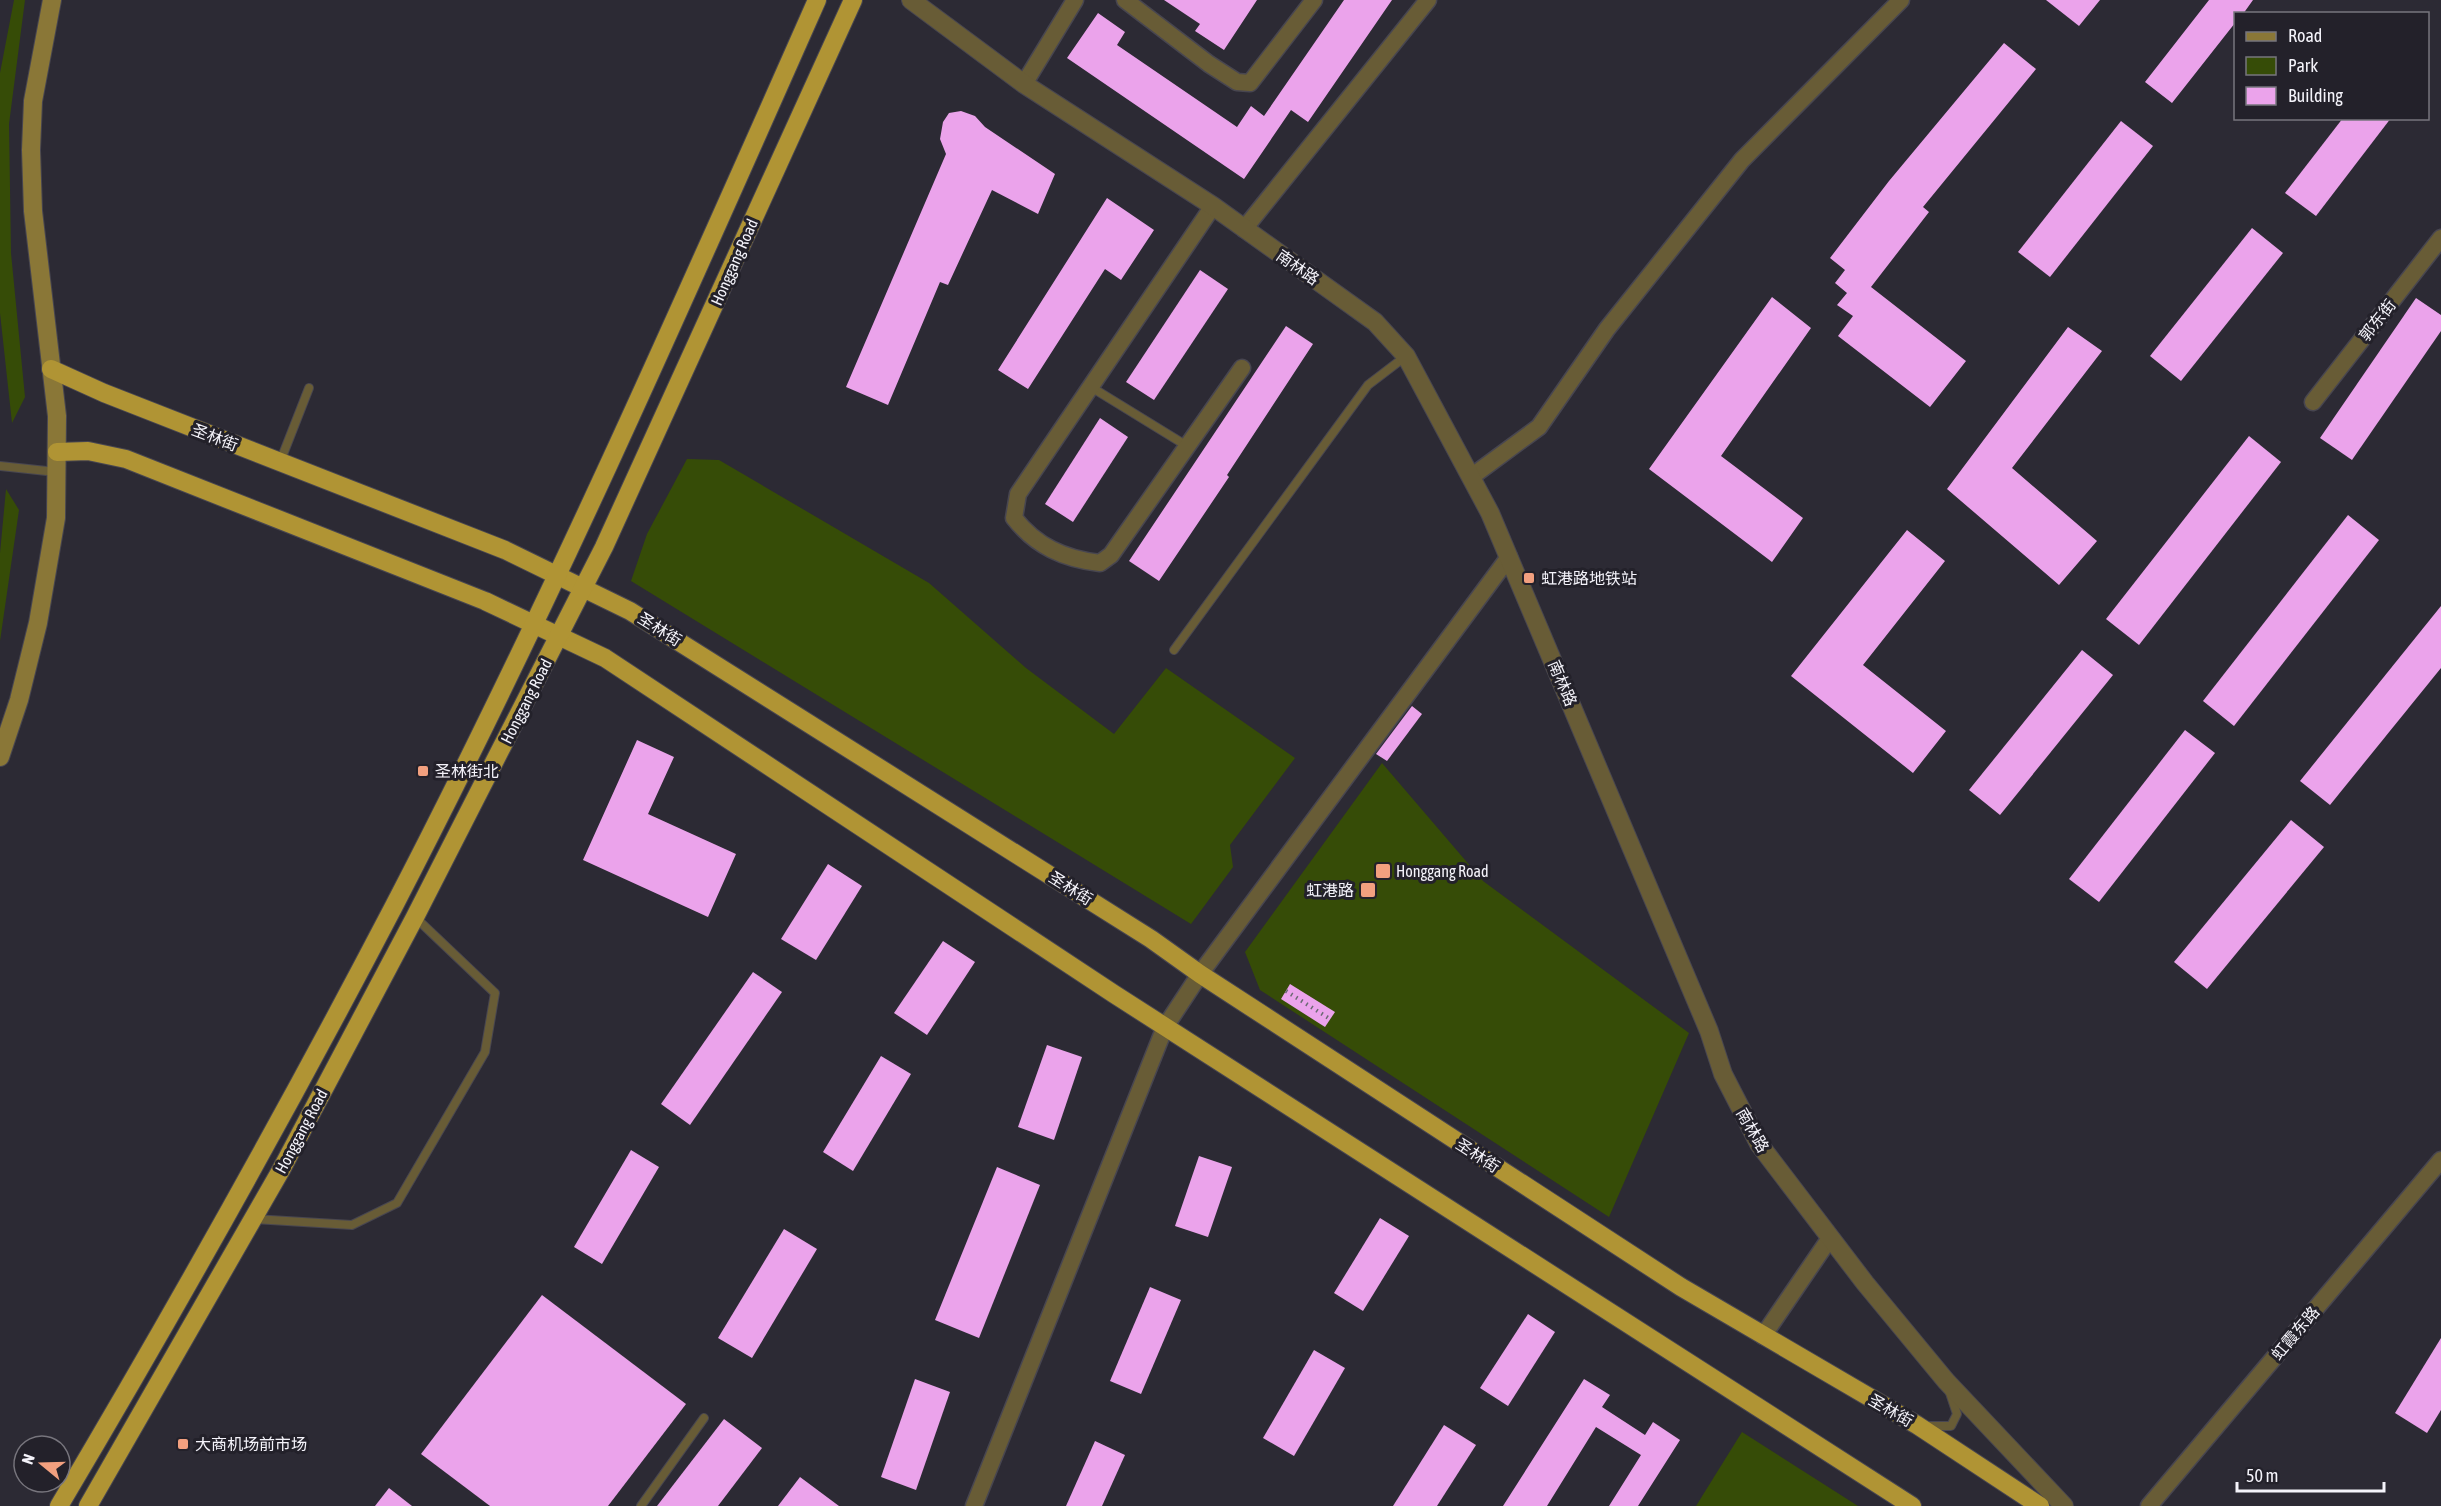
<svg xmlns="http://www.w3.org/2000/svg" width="2441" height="1506" font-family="'Asap Condensed','Noto Sans SC',sans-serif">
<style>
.green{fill:#364c07}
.building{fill:#eba3eb}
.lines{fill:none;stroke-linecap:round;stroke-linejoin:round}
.service-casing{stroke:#484650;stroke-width:10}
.minor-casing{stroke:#484650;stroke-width:19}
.tertiary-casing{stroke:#484650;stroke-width:20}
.secondary-casing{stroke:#484650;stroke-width:20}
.trunk-casing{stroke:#484650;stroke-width:20}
.path{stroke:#6b6a73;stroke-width:4;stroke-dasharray:1.5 4.5;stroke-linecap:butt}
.service{stroke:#685c36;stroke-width:8}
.minor{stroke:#685c36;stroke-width:16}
.tertiary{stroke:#685c36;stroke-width:18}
.secondary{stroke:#8a7737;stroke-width:18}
.trunk{stroke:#b09434;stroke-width:18}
.poi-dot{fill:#f2a07f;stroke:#23212a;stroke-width:2}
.labels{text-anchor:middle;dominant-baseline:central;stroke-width:6;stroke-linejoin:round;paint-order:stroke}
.street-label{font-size:16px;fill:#f4f3fa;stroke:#23212a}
.poi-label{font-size:16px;fill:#f4f3fa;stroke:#23212a;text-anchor:start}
</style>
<rect width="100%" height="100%" fill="#2c2a34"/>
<g class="green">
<polygon points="14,0 25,0 9,124 11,253 25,397 12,423 0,313 0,73"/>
<polygon points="687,459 719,460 929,583 1026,668 1114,734 1166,668 1295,758 1230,845 1233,867 1191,924 631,581 647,534"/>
<polygon points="6,489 19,510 0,641 0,553"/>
<polygon points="1382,763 1483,881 1689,1033 1609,1217 1260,990 1245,952"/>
<polygon points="1742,1432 1858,1506 1696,1506"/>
</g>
<g class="building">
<polygon points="1164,0 1257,0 1224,50 1195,31 1200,24"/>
<polygon points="1344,0 1392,0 1308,122 1291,110 1244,179 1067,58 1098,13 1125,32 1117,45 1237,127 1251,106 1264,116"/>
<polygon points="2046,0 2100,0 2079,26"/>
<polygon points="2209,0 2253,0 2243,14 2235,14 2235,23 2172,103 2145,82"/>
<polygon points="2004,43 2036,69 1923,207 1929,212 1871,287 1966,361 1930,407 1838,336 1853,316 1837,305 1847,293 1835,283 1845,270 1830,258 1889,181"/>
<polygon points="961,111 975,116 985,127 1055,174 1038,214 992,190 948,285 940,282 888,405 846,387 946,154 940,139 943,122 949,113"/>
<polygon points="2343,118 2391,118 2316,216 2285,193"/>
<polygon points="2121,121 2153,146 2050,277 2018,252"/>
<polygon points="1107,198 1154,230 1121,280 1105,269 1028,389 998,370"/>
<polygon points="2252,228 2283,253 2181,381 2150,356"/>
<polygon points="1200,270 1228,289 1154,400 1126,382"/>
<polygon points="1772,297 1811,328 1721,456 1803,518 1772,562 1649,469"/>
<polygon points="2416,298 2441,315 2441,331 2352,460 2320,438"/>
<polygon points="1286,326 1313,344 1227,475 1229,477 1159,581 1129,561"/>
<polygon points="2068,327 2102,351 2012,468 2097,541 2059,585 1947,489"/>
<polygon points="1100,418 1128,437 1073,522 1045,504"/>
<polygon points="2249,436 2281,462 2139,645 2106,619"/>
<polygon points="2348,515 2379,540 2234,726 2203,701"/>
<polygon points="1907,530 1945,561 1863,665 1946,731 1913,773 1791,676"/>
<polygon points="2441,606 2441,668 2330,805 2300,781"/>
<polygon points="2082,650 2113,675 2000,815 1969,790"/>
<polygon points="1412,706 1422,714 1387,761 1376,754"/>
<polygon points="2185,730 2215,753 2099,902 2069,879"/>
<polygon points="637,740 674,757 648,814 736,854 708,917 583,860"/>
<polygon points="2291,820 2324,847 2207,989 2174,962"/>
<polygon points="828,864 862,886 816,960 781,939"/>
<polygon points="943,941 975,962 927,1035 894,1013"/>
<polygon points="753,972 782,992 690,1125 661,1104"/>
<polygon points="1290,984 1335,1012 1325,1027 1281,999"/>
<polygon points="1047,1045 1082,1057 1054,1140 1018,1127"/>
<polygon points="881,1056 911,1074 853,1171 823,1152"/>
<polygon points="631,1150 659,1167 602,1264 574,1247"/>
<polygon points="1199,1156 1232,1167 1208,1237 1175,1226"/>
<polygon points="997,1167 1040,1185 979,1338 935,1320"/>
<polygon points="1380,1218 1409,1236 1363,1311 1334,1293"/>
<polygon points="784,1229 817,1249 752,1358 718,1338"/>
<polygon points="1150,1287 1181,1300 1141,1394 1110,1381"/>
<polygon points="542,1295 686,1404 608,1506 490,1506 421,1454"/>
<polygon points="1528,1314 1555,1332 1508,1406 1480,1388"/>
<polygon points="2441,1338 2441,1410 2427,1433 2395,1413"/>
<polygon points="1314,1350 1345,1368 1294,1456 1263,1438"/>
<polygon points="915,1379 950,1392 916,1490 881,1477"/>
<polygon points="1584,1379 1610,1395 1602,1407 1645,1435 1653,1422 1680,1440 1638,1506 1609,1506 1641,1455 1596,1427 1547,1506 1503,1506"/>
<polygon points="724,1419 762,1448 718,1506 657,1506"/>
<polygon points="1444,1425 1476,1445 1437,1506 1393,1506"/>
<polygon points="1095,1441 1125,1455 1102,1506 1066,1506"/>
<polygon points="800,1477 839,1506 778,1506"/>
<polygon points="389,1488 412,1506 375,1506"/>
</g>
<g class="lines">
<g class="service-casing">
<g id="service">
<polyline points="1091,387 1187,446"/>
<polyline points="280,462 309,388"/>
<polyline points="0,466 56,472"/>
<polyline points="1174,650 1368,385 1406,356"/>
<polyline points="253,1219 352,1225 397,1203 485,1052 495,993 415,917"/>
<polyline points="1927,1426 1951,1426 1957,1414 1950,1393"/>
<polyline points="641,1506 704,1418"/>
</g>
</g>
<g class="minor-casing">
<g id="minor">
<polyline points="1125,0 1209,64 1237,82 1250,83 1314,0"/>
<polyline points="1024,84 1075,0"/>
<path d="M1213,206L1018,494L1014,518C1036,546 1064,559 1100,563L1111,555L1242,368"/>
<polyline points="1244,229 1428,0"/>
<polyline points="2313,402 2441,238"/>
<polyline points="1471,477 1539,427 1607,329 1742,160 1901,0"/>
<polyline points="1763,1336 1830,1238"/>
<polyline points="974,1506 1165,1027 1200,974 1509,557"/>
<polyline points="2149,1506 2441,1160"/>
</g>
</g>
<g class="tertiary-casing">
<polyline id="tertiary" points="911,0 1024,84 1213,206 1375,322 1406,356 1490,513 1709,1031 1723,1074 1759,1144 1865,1283 1946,1381 2064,1506"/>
</g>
<g class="secondary-casing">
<polyline id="secondary" points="0,757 19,700 38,623 56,518 57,416 33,211 31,150 33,101 52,0"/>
</g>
<g class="trunk-casing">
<g id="trunk">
<polyline points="51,369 104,393 505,550 630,611 1151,939 1200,974 1681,1287 1917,1425 2040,1506"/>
<polyline points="57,452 88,451 126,459 485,601 605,658 1114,994 1912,1506"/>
<path d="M59,1506C176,1309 288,1109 394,906C547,611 682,305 817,0"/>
<polyline points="88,1506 281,1170 415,917 604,547 853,0"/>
</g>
</g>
<polyline class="path" points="1286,991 1330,1019"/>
<use href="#service" class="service"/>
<use href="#minor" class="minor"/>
<use href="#tertiary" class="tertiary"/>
<use href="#secondary" class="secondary"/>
<use href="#trunk" class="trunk"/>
</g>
<g class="poi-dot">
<rect x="1523" y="572" width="12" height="12" rx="3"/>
<rect x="417" y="765" width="12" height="12" rx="3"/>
<rect x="1375" y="863" width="16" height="16" rx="3"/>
<rect x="1360" y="882" width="16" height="16" rx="3"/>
<rect x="177" y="1438" width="12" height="12" rx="3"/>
</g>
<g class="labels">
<g class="street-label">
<text transform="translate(734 262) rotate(-66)">Honggang Road</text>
<text transform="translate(1298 267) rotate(35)">南林路</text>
<text transform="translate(2377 320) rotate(-52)">郭东街</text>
<text transform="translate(215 437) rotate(21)">圣林街</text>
<text transform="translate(660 629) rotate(32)">圣林街</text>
<text transform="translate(1563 683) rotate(67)">南林路</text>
<text transform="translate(526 701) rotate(-63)">Honggang Road</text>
<text transform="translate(1071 888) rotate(32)">圣林街</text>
<text transform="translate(1753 1130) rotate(60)">南林路</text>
<text transform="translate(301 1131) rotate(-62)">Honggang Road</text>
<text transform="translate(1478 1155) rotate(33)">圣林街</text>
<text transform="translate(2295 1333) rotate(-50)">虹霞东路</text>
<text transform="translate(1891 1410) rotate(30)">圣林街</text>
</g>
<g class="poi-label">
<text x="1541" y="578">虹港路地铁站</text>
<text x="435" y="771">圣林街北</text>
<text x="1396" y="871">Honggang Road</text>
<text x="1354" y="890" text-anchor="end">虹港路</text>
<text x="195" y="1444">大商机场前市场</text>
</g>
</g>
<rect x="2234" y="12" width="195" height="108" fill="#23212a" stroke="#77757d" stroke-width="1.5"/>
<rect x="2246" y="32" width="30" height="9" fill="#8a7737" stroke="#77757d" stroke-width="1.5"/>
<text x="2288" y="42" font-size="18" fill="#f4f3fa">Road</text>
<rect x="2246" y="57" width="30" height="18" fill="#364c07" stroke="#77757d" stroke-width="1.5"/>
<text x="2288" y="72" font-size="18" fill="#f4f3fa">Park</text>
<rect x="2246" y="87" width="30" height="18" fill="#eba3eb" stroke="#77757d" stroke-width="1.5"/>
<text x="2288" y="102" font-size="18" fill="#f4f3fa">Building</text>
<g transform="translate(42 1464) rotate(289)"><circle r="28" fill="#23212a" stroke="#77757d" stroke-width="1.5"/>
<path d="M0-4.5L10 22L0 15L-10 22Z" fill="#f2a07f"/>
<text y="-9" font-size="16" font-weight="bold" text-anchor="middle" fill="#f4f3fa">N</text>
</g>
<path d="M2237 1482v9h147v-9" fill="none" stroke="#f4f3fa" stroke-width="3"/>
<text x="2246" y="1482" font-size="18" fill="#f4f3fa" stroke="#23212a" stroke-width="4.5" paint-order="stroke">50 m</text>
</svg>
